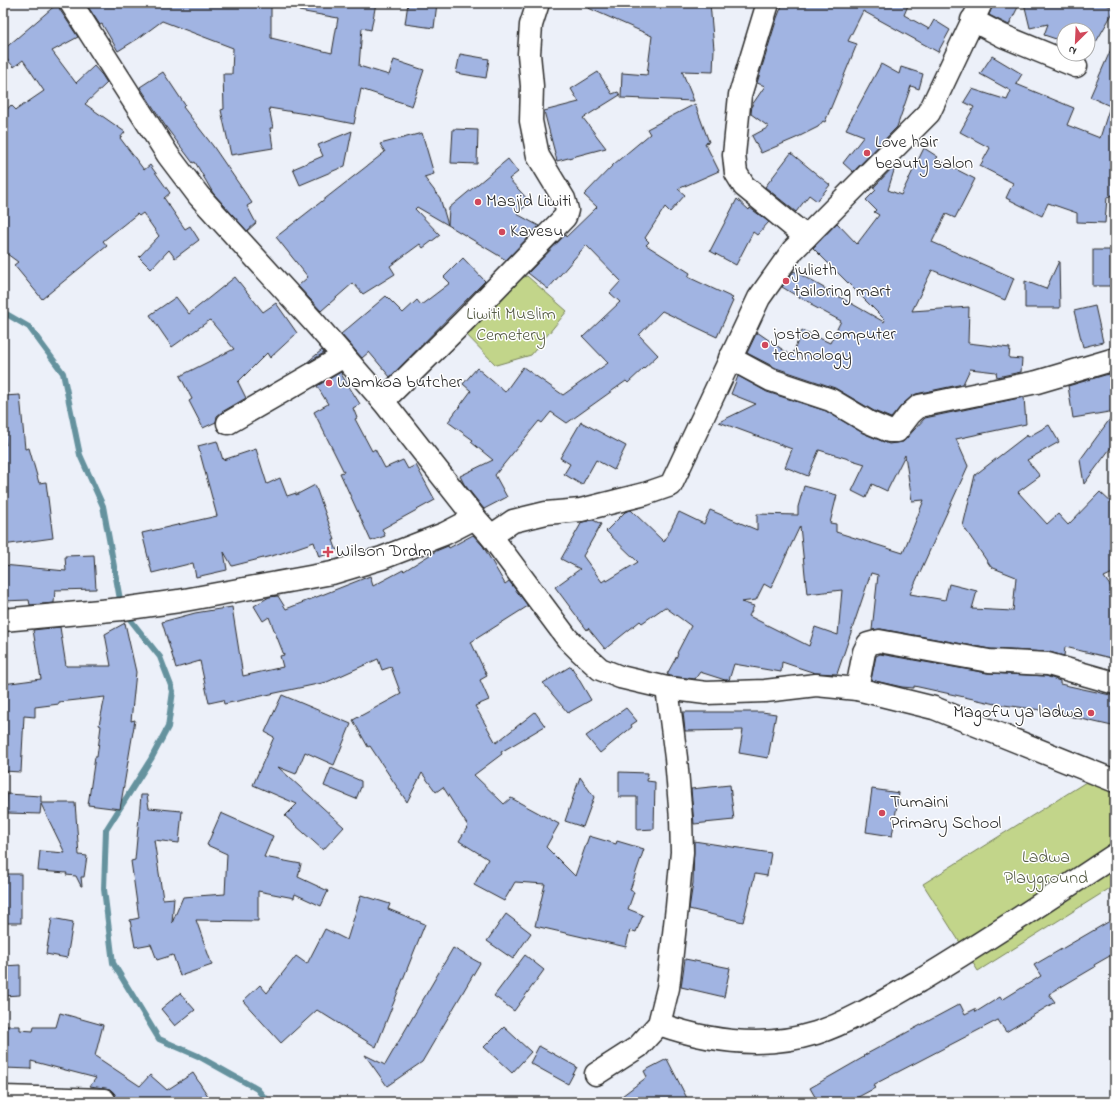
<svg xmlns="http://www.w3.org/2000/svg" width="1118" height="1105" font-family="'Indie Flower',sans-serif">
<style>
.green{fill:#c2d58a;stroke:#76805a}
.lines{fill:none;stroke-linecap:round;stroke-linejoin:round}
.stream{stroke:#65929e;stroke-width:6}
.building{fill:#a1b4e2;stroke:#2b2b2b;fill-rule:evenodd}
.minor-casing{stroke:#2b2b2b;stroke-width:25}
.minor{stroke:#fff;stroke-width:22}
.poi-dot{fill:#d1495b;stroke:#fff;stroke-width:1.5}
.labels{text-anchor:middle;dominant-baseline:central;stroke-width:3;stroke-linejoin:round;paint-order:stroke}
.poi-label{font-size:18px;fill:#2b2b2b;stroke:#fff;text-anchor:start}
.park-label{font-size:18px;fill:#585e48;stroke:#fff}
</style>
<rect width="100%" height="100%" fill="#ecf0f9"/>
<filter id="ink" filterUnits="userSpaceOnUse"><feTurbulence type="fractalNoise" baseFrequency=".025" numOctaves="2"/><feDisplacementMap in="SourceGraphic" scale="8" xChannelSelector="R" yChannelSelector="G"/><feConvolveMatrix kernelMatrix="1 2 1 2 8 2 1 2 1" color-interpolation-filters="sRGB"/></filter>
<g filter="url(#ink)">
<g class="green">
<polygon points="527,276 567,311 531,355 496,365 459,327 502,286"/>
<polygon points="1102,772 1115,792 1115,885 978,971 923,884"/>
</g>
<g class="lines">
<g class="stream">
<polyline points="3,312 29,327 63,373 80,455 103,506 121,605"/>
<polyline points="125,613 160,657 173,691 168,727 151,759 106,830 104,889 113,963 159,1039 198,1056 257,1089 268,1102"/>
</g>
</g>
<g class="building">
<polygon points="58,3 60,10 78,37 52,51 76,83 94,66 102,75 107,83 85,104 125,132 120,138 144,170 150,165 170,193 164,198 185,229 190,226 199,240 175,258 169,250 151,269 139,257 159,236 143,213 139,216 137,214 103,241 107,246 42,299 14,265 18,262 3,251 3,114 11,105 16,110 44,91 23,60 14,67 3,55 3,50"/>
<polygon points="91,3 271,4 271,38 332,53 338,18 299,11 300,3 376,3 371,30 362,28 359,66 389,75 394,60 424,70 412,106 361,89 354,124 324,118 324,117 269,108 273,128 270,128 273,148 231,155 221,110 224,109 223,74 232,74 233,48 162,21 139,38 118,51 102,24 100,25 87,5"/>
<polygon points="408,3 437,3 434,28 405,24"/>
<polygon points="577,3 710,3 714,49 713,72 682,71 694,101 621,98 622,73 647,75 652,36"/>
<polygon points="783,3 909,3 904,15 929,29 934,20 950,30 938,52 863,11 848,41 857,44 825,122 823,121 818,127 796,138 761,153 752,136 769,127 751,114 752,105 765,86 757,83 777,18"/>
<polygon points="993,3 1020,3 1009,25 989,15"/>
<polygon points="1024,3 1103,3 1115,9 1096,42 1088,37 1088,30 1075,30 1067,25 1065,30 1064,30 1062,41 1044,35 1048,24 1030,28"/>
<polygon points="1115,40 1115,194 1107,197 1105,223 1077,222 1077,213 1048,203 1042,216 1006,198 1013,183 980,166 990,148 960,132 974,107 964,102 972,89 1007,100 1011,91 980,74 992,56 1022,74 1016,84 1074,108 1067,125 1100,138 1110,106 1090,97"/>
<polygon points="460,54 489,59 486,78 456,73"/>
<polygon points="881,64 899,74 901,67 923,74 919,89 911,86 897,127 853,172 843,163 864,136 846,129"/>
<polygon points="163,72 185,105 183,107 213,146 252,203 247,206 256,223 247,231 213,193 195,162 193,163 166,127 140,87"/>
<polygon points="598,72 612,94 618,92 620,95 583,118 606,148 557,161 544,111 579,102 571,89"/>
<polygon points="695,104 709,142 705,143 719,171 678,189 685,195 670,212 665,207 645,238 649,242 646,245 690,273 688,277 733,298 731,300 733,301 717,337 662,311 639,335 658,355 628,383 626,381 567,423 551,412 542,423 539,421 495,475 507,497 484,509 464,484 460,476 493,460 471,442 473,440 448,422 471,391 463,384 477,368 505,392 523,367 563,395 608,363 583,337 620,302 610,293 621,281 586,245 548,289 528,273 565,235 566,237 597,207 584,195 614,164 650,134 647,129"/>
<polygon points="453,129 478,130 477,164 451,163"/>
<polygon points="352,131 345,166 300,185 293,169 323,156 318,145"/>
<polygon points="422,133 434,174 424,177 440,198 448,225 417,207 415,209 440,235 423,248 420,244 390,266 395,274 363,294 353,283 321,311 298,286 308,277 276,237 385,152 380,144"/>
<polygon points="924,148 938,157 936,159 975,179 955,218 946,214 932,242 1014,278 1005,300 932,270 912,311 969,307 968,343 1010,348 1009,358 1022,359 1021,372 997,377 996,372 970,369 963,384 916,394 911,397 902,405 891,418 874,411 835,388 776,368 747,353 757,332 792,356 802,330 830,343 841,321 811,305 812,303 800,298 782,287 794,271 884,322 885,320 813,248 837,223 857,244 879,215 874,212 876,210 866,200 876,190 873,188 896,164 888,190 901,195"/>
<polygon points="791,153 830,185 817,201 809,195 796,212 765,187"/>
<polygon points="508,159 518,172 509,179 530,202 517,214 539,226 506,260 448,225 449,208"/>
<polygon points="737,199 749,210 750,208 769,222 757,235 753,232 736,265 710,251"/>
<rect x="1093" y="250" width="22" height="36"/>
<polygon points="463,258 485,281 390,377 369,352 362,358 341,334 386,296 403,313 417,300 421,305 450,283 444,277"/>
<polygon points="1059,261 1060,308 1025,308 1025,281 1046,289"/>
<polygon points="235,277 263,312 276,303 297,333 270,358 267,353 238,382 246,398 222,412 217,416 216,422 203,428 189,401 192,399 180,376 234,349 210,320 172,347 150,315 176,297 189,314"/>
<polygon points="1095,306 1103,342 1083,347 1074,311"/>
<polygon points="322,350 324,353 305,364"/>
<polygon points="341,372 342,373 341,374 360,404 353,408 357,418 355,419 372,451 375,449 385,468 403,460 408,469 416,465 435,500 382,529 385,536 371,541 340,473 344,472 314,412 328,404 317,386"/>
<polygon points="1115,373 1115,411 1073,418 1068,386 1105,375"/>
<path d="M738,376L767,392L826,411L863,433L889,444L903,442L925,418L1024,397L1026,424L956,439L968,466L910,594L945,600L949,584L977,591L972,609L1013,611L1016,577L991,567L963,526L975,475L1027,435L1028,437L1049,425L1059,442L1027,460L1040,476L1018,492L1047,524L1058,514L1068,525L1100,492L1115,506V572L1104,577L1115,593V659L1065,647L1064,656L1049,652L990,649L881,629L872,630L878,575L871,573L837,674L815,673L782,662L781,672L734,664L729,680H725L700,672L695,679L670,676L667,674L678,654L677,653L691,626L665,607L642,623L640,621L605,649L588,628L587,630L555,587L580,569L561,559L582,522L593,520L601,524L583,556L602,582L606,579L607,581L638,562L606,531L625,512L631,510L664,542L679,512L704,524L710,510L757,530V514L798,515V507L804,486L837,495L830,523L836,524V532L903,553L924,500L912,501L905,455L887,491L872,484L866,498L852,491L865,464L819,450L808,476L785,467L792,449L719,422L756,404L731,394ZM800,526L807,594L842,590L838,635L815,627L809,646L749,616L754,606L741,602L756,600L764,584L771,588Z"/>
<polygon points="20,395 25,449 29,448 39,483 46,482 53,538 3,545 3,445 6,445 3,419 3,396"/>
<polygon points="1115,412 1115,442 1084,484 1080,460"/>
<polygon points="581,422 626,446 614,470 596,460 582,485 564,474 570,464 560,458"/>
<polygon points="217,441 223,460 256,449 267,484 280,478 287,496 296,493 296,495 315,485 335,540 333,540 337,551 319,557 314,542 279,554 232,566 224,552 227,570 196,577 193,563 152,573 142,533 217,516 198,446"/>
<polygon points="473,535 483,546 505,584 509,581 528,606 471,642 487,676 480,680 489,700 475,706 496,743 535,712 545,726 501,752 502,754 474,775 504,804 511,798 559,824 546,847 575,876 589,836 616,844 617,841 644,849 630,890 634,892 628,909 643,915 636,932 630,930 626,947 535,926 545,884 515,882 504,901 474,885 488,859 459,841 468,826 443,787 436,792 422,773 407,802 370,746 368,747 353,720 401,694 391,667 382,670 378,659 327,682 224,704 223,700 209,703 200,661 176,668 162,622 195,613 232,607 243,676 283,667 280,656 284,655 269,617 263,621 254,606 269,597 278,596 286,609 370,576 373,586 403,570 404,571 436,551 448,546 449,548"/>
<polygon points="94,555 96,589 55,590 54,603 30,605 29,600 3,601 3,565 66,571 65,556"/>
<polygon points="125,623 136,672 131,721 135,720 120,809 88,805 95,757 97,757 101,726 99,725 105,697 59,702 59,704 35,707 35,717 24,716 21,772 3,771 3,684 41,679 33,630 60,627 66,666 111,666 105,634"/>
<polygon points="880,654 987,673 1046,676 1060,681 1060,684 1115,696 1115,712 1112,726 1064,715 1064,713 996,704 914,686 914,688 902,687 871,680 876,656"/>
<polygon points="571,666 591,700 568,713 543,683"/>
<polygon points="282,695 351,724 334,765 305,752 296,774 278,767 344,827 323,850 285,816 297,804 253,785 274,737 265,732"/>
<polygon points="626,708 637,721 631,725 632,727 600,753 586,736"/>
<polygon points="683,712 762,712 776,714 768,758 739,753 743,730 685,731"/>
<polygon points="331,768 361,781 361,787 356,799 324,786"/>
<polygon points="619,772 648,773 647,781 655,782 654,829 637,830 637,797 619,797"/>
<polygon points="580,777 594,797 583,827 565,821"/>
<polygon points="730,785 734,820 694,824 691,789"/>
<polygon points="872,789 899,793 892,836 866,832"/>
<polygon points="7,794 41,796 41,803 75,803 79,855 87,856 84,877 81,877 82,886 81,886 76,876 66,875 67,873 38,871 40,851 65,853 41,804 40,814 6,813"/>
<polygon points="141,795 147,795 149,808 182,811 179,843 154,840 163,899 174,898 172,923 183,897 225,894 227,854 207,845 221,813 273,836 264,857 301,864 298,877 328,891 321,906 295,894 294,898 258,891 258,921 196,920 212,965 180,976 173,955 157,960 151,944 135,947 130,920 139,918 131,861 135,860"/>
<polygon points="694,841 771,853 767,876 755,874 743,922 689,909 693,883"/>
<rect x="3" y="874" width="18" height="49"/>
<polygon points="361,895 390,904 388,909 425,924 376,1047 317,1010 281,1043 243,1001 260,985 267,993 296,956 307,964 325,929 347,940"/>
<polygon points="506,914 531,933 513,959 487,941"/>
<polygon points="52,918 73,922 67,958 46,954"/>
<polygon points="1115,918 1115,953 1094,965 1095,967 1049,994 1055,1002 1006,1032 998,1020 873,1085 875,1088 849,1102 818,1102 810,1088 864,1057 863,1056 960,1004 965,1014 975,1009 976,1012 1000,997 1002,1000 1041,976 1034,965"/>
<polygon points="453,948 480,963 422,1062 387,1086 365,1055 385,1065"/>
<polygon points="525,955 544,970 514,1011 494,996"/>
<polygon points="685,959 730,968 724,997 681,987"/>
<polygon points="20,965 20,995 3,996 3,966"/>
<polygon points="180,993 195,1010 175,1026 161,1009"/>
<polygon points="60,1013 103,1025 95,1056 140,1086 150,1075 167,1090 193,1073 212,1102 116,1102 115,1094 110,1089 90,1086 96,1078 31,1061 31,1069 4,1068 4,1026 20,1026 20,1030 33,1031 34,1027 56,1027"/>
<polygon points="504,1027 531,1052 512,1073 484,1047"/>
<polygon points="539,1046 577,1067 568,1084 530,1063"/>
<polygon points="667,1059 689,1102 614,1102 647,1077 644,1071"/>
</g>
<g class="lines">
<g class="minor-casing">
<g id="minor">
<polyline points="71,3 168,155 199,196 313,321 383,401 475,518 491,536 567,638 580,651 600,669 620,677 667,688 706,693 765,691 816,685 857,689 934,708 1115,781"/>
<polyline points="768,3 740,95 734,155 736,173 744,186 806,237"/>
<polyline points="972,20 1003,36 1076,66"/>
<polyline points="730,358 771,380 831,400 868,422 889,431 897,431 910,414 919,406 1037,382 1115,359"/>
<polyline points="383,401 463,322 565,217 567,210 564,199 538,156 531,121 532,86 529,54 531,25 538,3"/>
<polyline points="228,423 344,356"/>
<polyline points="491,536 513,521 546,513 581,510 645,494 671,485 759,298 793,250 929,113 981,3"/>
<polyline points="3,620 122,609 179,601 332,573 382,558 444,534 475,518"/>
<polyline points="857,689 864,652 868,644 879,641 989,661 1048,664 1115,683"/>
<path d="M659,1024C710,1042 764,1049 816,1033C850,1022 889,998 919,981C986,941 1050,898 1115,855"/>
<polyline points="596,1074 638,1047 659,1024 668,988 677,907 682,852 681,819 676,758 667,688"/>
<polyline points="3,1097 104,1100 104,1102"/>
</g>
</g>
<use href="#minor" class="minor"/>
</g>
</g>
<g class="poi-dot">
<circle cx="867" cy="153" r="4"/>
<circle cx="478" cy="202" r="4"/>
<circle cx="502" cy="232" r="4"/>
<circle cx="786" cy="281" r="4"/>
<circle cx="765" cy="345" r="4"/>
<circle cx="329" cy="383" r="4"/>
<path d="M326 546h4v4h4v4h-4v4h-4v-4h-4v-4h4z"/>
<circle cx="1091" cy="713" r="4"/>
<circle cx="882" cy="813" r="4"/>
</g>
<g class="labels">
<g class="poi-label">
<text x="875" y="143">Love hair<tspan x="875" dy="21">beauty salon</tspan></text>
<text x="486" y="202">Masjid Liwiti</text>
<text x="510" y="232">Kavesu</text>
<text x="794" y="271">julieth<tspan x="794" dy="21">tailoring mart</tspan></text>
<text x="773" y="335">jostoa computer<tspan x="773" dy="21">technology</tspan></text>
<text x="337" y="383">Wamkoa butcher</text>
<text x="336" y="552">Wilson Drdm</text>
<text x="1083" y="713" text-anchor="end">Magofu ya ladwa</text>
<text x="890" y="803">Tumaini<tspan x="890" dy="21">Primary School</tspan></text>
</g>
<g class="park-label">
<text x="511" y="315">Liwiti Muslim<tspan x="511" dy="21">Cemetery</tspan></text>
<text x="1046" y="858">Ladwa<tspan x="1046" dy="21">Playground</tspan></text>
</g>
</g>
<rect width="1118" height="1105" fill="none" stroke="#fff" stroke-width="16"/>
<rect x="8" y="8" width="1102" height="1089" fill="none" stroke="#2b2b2b" stroke-width="1.5" filter="url(#ink)"/>
<g transform="translate(1076 42) rotate(204)"><circle r="19" fill="#ffffff" stroke="#aaaaaa"/>
<path d="M0-3L7 15L0 10L-7 15Z" fill="#d1495b"/>
<text y="-6" font-size="11" font-weight="bold" text-anchor="middle" fill="#2b2b2b">N</text>
</g>
</svg>
